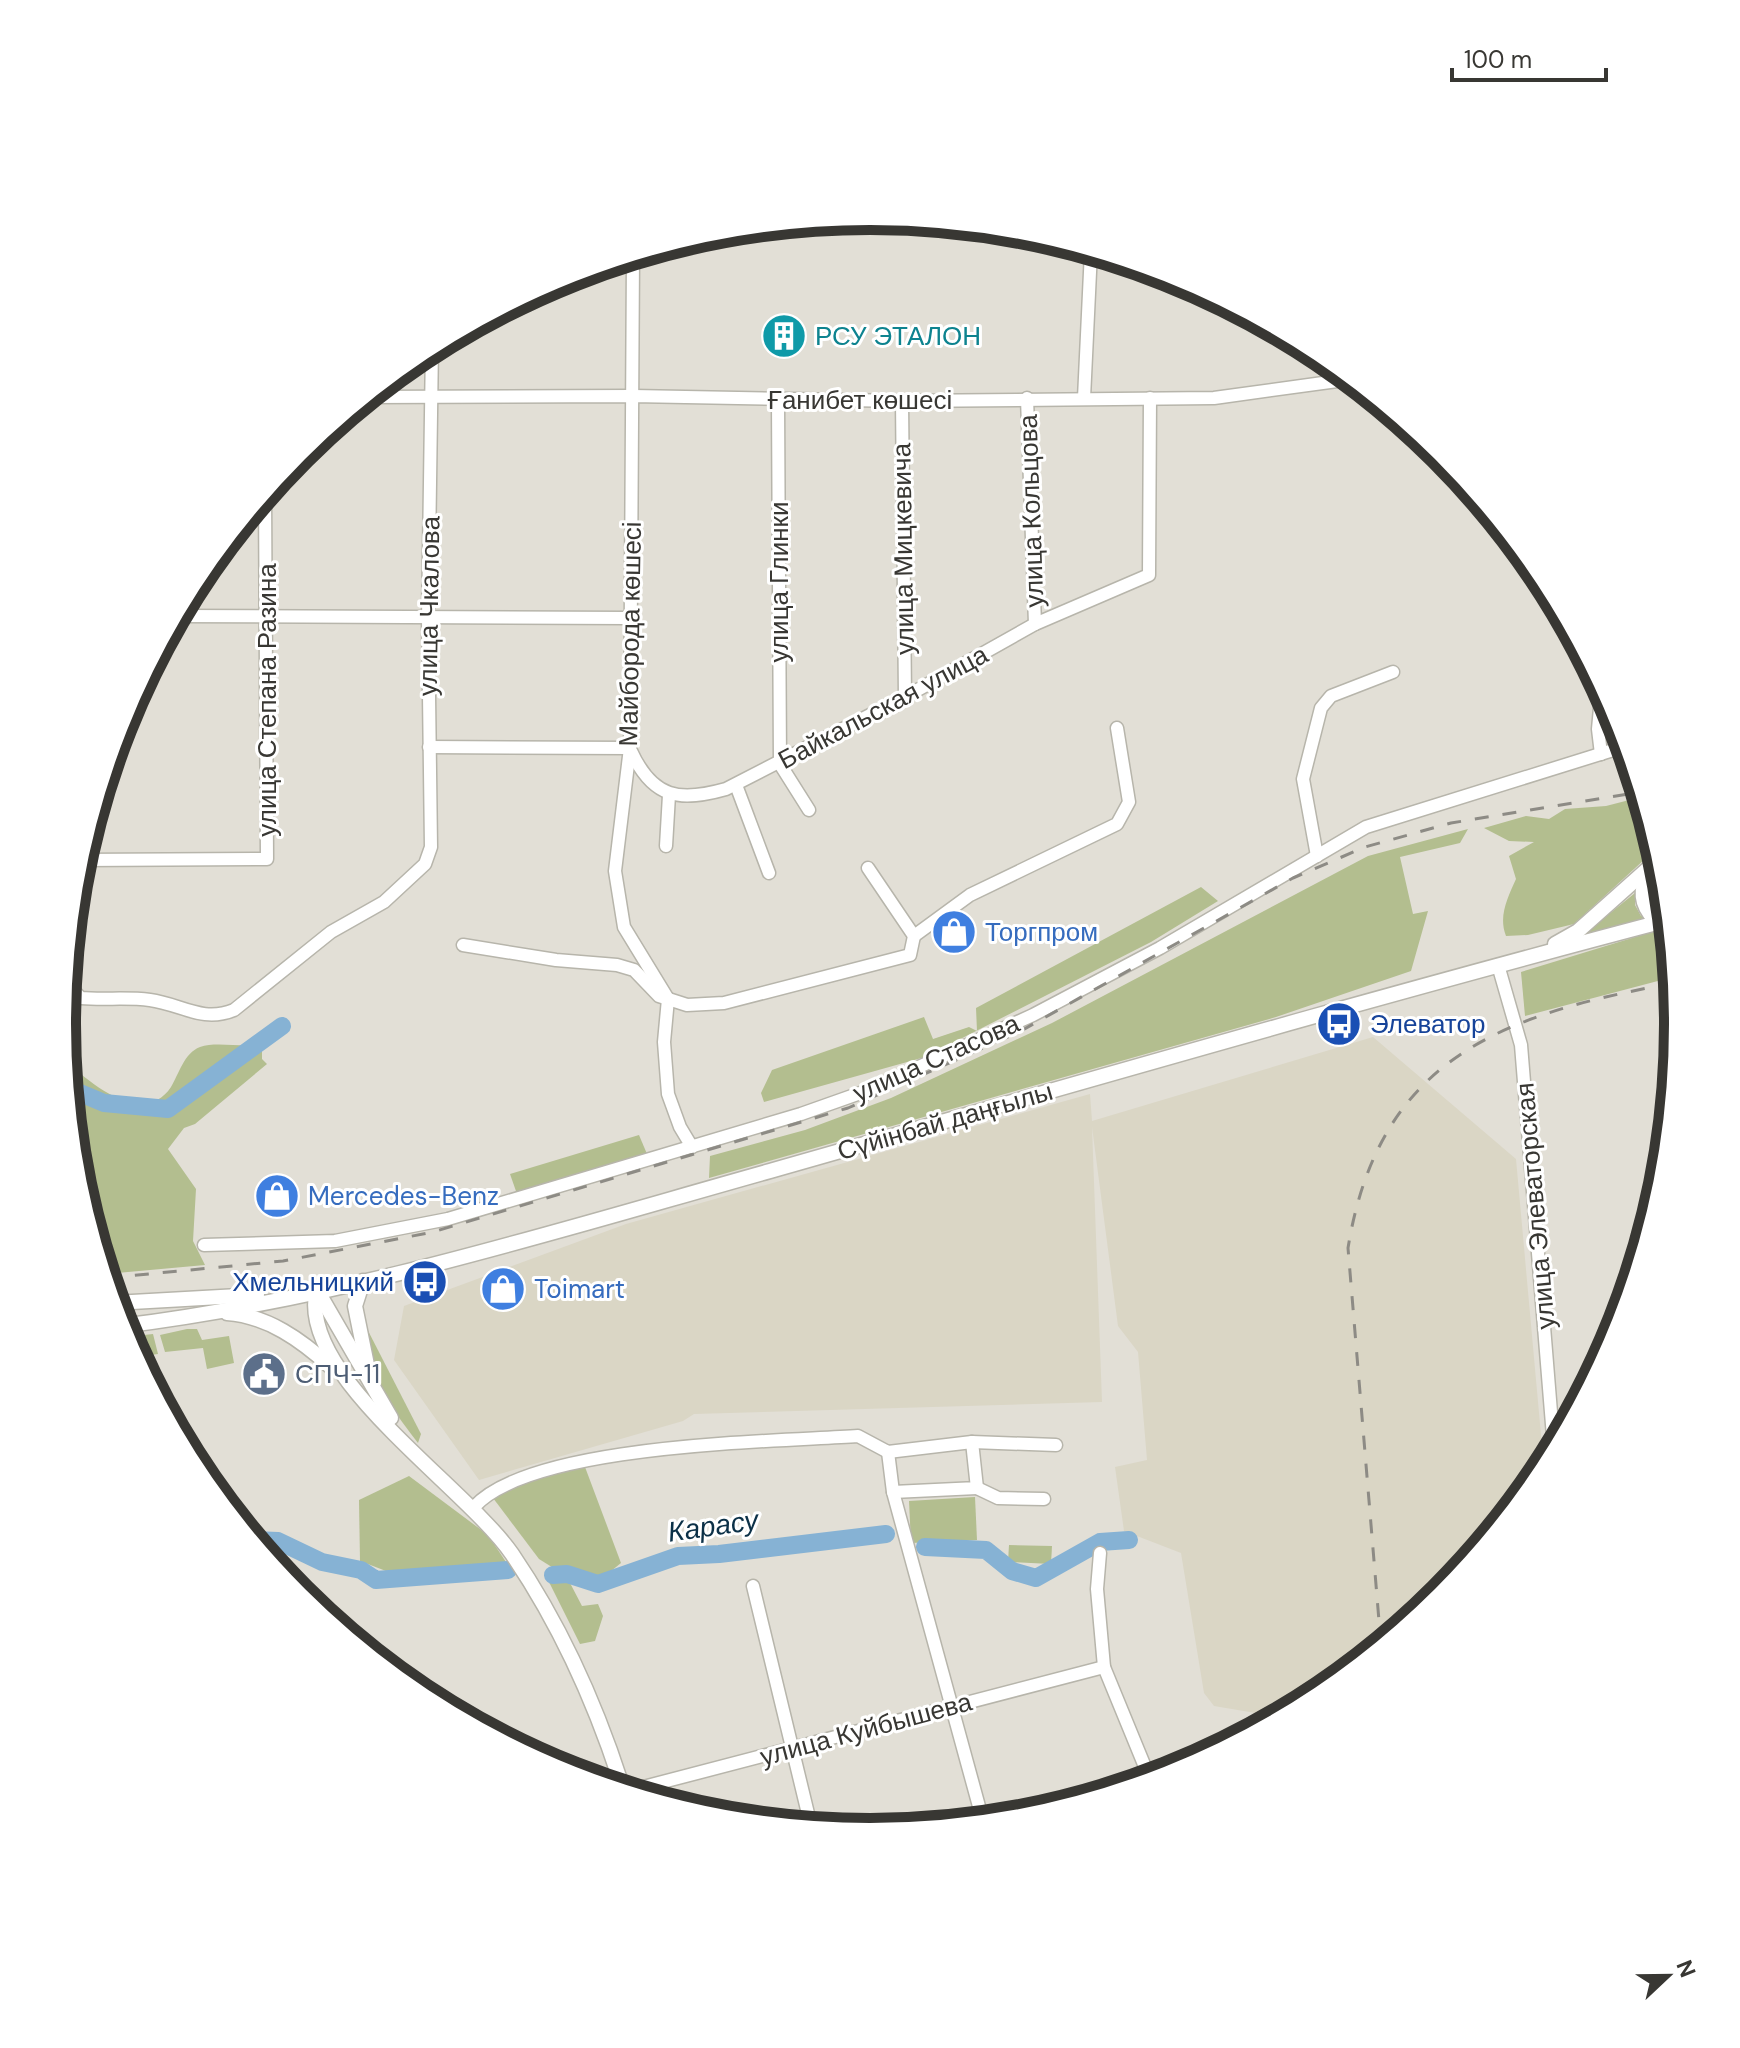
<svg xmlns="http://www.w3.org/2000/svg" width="1740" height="2048" font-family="'DM Sans',sans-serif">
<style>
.built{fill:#dad6c5}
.medical{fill:#e3cedd}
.green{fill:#b3be8f}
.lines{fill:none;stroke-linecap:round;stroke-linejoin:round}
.river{stroke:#86b2d4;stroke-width:18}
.minor-casing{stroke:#b7b5ab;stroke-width:15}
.major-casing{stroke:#b7b5ab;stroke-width:17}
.minor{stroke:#fff;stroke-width:12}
.major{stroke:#fff;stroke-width:14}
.rail{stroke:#8d8b85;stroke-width:3;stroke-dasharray:14 14;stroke-linecap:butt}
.labels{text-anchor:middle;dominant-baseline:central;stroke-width:6;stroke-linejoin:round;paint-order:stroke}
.culture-label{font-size:26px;fill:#0d838f;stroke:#fff;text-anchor:start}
.street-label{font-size:26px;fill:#383733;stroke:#fff}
.shop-label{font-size:26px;fill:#366cbe;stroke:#fff;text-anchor:start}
.transit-label{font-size:26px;fill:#164399;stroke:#fff;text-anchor:start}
.service-label{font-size:26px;fill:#4e5e75;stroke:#fff;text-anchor:start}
.water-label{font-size:28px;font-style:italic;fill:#0b3047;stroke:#fff}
.rim{fill:none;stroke:#383733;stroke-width:10}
</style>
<rect width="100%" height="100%" fill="#e2dfd6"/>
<polygon class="built" points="1373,1037 1516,1159 1544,1468 1441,1596 1319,1696 1279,1717 1214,1706 1204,1693 1181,1553 1124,1531 1115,1467 1147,1460 1138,1352 1118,1326 1092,1127 1102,1402 694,1414 683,1421 479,1480 394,1360 404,1306 626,1224 1090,1094 1092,1121"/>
<polygon class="medical" points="290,1585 344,1618 346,1634 298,1595"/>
<g class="green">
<path d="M1641,797L1657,848L1574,924L1528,935L1506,936C1498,916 1508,897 1516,879L1509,856L1534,842L1509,841L1484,828L1526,816L1549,819L1565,809L1606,806Z"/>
<polygon points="1468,829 1460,843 1400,857 1413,914 1428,911 1411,971 1276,1017 709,1178 710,1156 805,1130 891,1098 1052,1023 1368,856"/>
<polygon points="1201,887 1218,901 1151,942 925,1057 764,1102 761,1093 772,1070 924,1017 933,1039 969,1027 977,1031 976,1008"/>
<polygon points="1635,893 1635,905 1641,916 1654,920 1577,940"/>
<polygon points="1668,927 1673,977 1525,1016 1521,972"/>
<path d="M262,1044V1059L267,1064L195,1124L184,1128L168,1149L196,1189L193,1241L205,1265L106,1274L77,1181L65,1059C88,1083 144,1128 171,1087C179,1074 184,1053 200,1047C216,1041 243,1048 262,1044Z"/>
<polygon points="639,1135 647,1154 517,1194 510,1174"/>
<path d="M362,1319L421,1434L418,1443C380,1394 373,1380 362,1319Z"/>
<polygon points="187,1329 197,1329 202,1340 229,1336 234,1363 207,1369 203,1348 165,1352 160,1335"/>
<polygon points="153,1334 158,1354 136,1357 126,1337"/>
<polygon points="585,1467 621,1563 600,1580 555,1569 539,1559 493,1498 534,1479"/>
<polygon points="409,1476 488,1535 506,1562 386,1571 360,1561 359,1500"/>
<polygon points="975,1497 977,1540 911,1543 909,1501"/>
<polygon points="1009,1545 1052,1546 1051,1564 1008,1562"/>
<polygon points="549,1582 570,1583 582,1606 598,1604 603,1616 595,1641 580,1644"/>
</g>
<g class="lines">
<g class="river">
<polyline points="68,1088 104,1103 168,1109 282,1026"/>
<polyline points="253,1540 278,1541 322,1562 361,1570 376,1580 508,1570"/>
<polyline points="925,1547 986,1550 1012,1571 1036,1578 1100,1542 1129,1540"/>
<polyline points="553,1575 567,1574 598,1584 678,1556 719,1554 886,1534"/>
</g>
<g class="minor-casing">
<g id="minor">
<polyline points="633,256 630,748 615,871 624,927 668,999 664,1042 668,1094 680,1127 692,1147"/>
<polyline points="366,397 633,396 902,401 1214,398 1352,379"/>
<polyline points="1027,398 1035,624"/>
<polyline points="1084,398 1091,251"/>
<polyline points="778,401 780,764 809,810"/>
<polyline points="902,401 905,697"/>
<polyline points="176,616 629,618"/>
<polyline points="429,747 630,748"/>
<path d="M631,751C653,799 680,802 726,789L905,697L1035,624L1149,575L1150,398"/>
<polyline points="1601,754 1598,729 1602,687"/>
<polyline points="736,785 769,873"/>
<polyline points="666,846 669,795"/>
<polyline points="1317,856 1303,779 1321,708 1331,696 1393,672"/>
<polyline points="79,860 267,859 265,493"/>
<polyline points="914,936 970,895 1117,824 1129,802 1117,728"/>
<polyline points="463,945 556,960 617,965 634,970 659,996 687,1005 724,1003 910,955 914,936 868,868"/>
<polyline points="1498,965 1521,1045 1554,1449"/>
<path d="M66,983L81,998C104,1000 127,997 150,1000C181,1004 202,1023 234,1010L331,932L384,902L425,864L431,847L428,619L432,346"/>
<polyline points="63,1015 78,872 92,849 92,818"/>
<polyline points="204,1245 335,1241 448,1219 801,1114 866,1091 1033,1015 1160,948 1366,827 1626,746"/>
<polyline points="888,1452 893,1492 983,1821"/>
<polyline points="977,1488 998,1498 1044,1499"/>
<polyline points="893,1492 977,1488 972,1442"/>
<path d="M474,1507C531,1444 770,1442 858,1436L888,1452L972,1442L1056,1445"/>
<polyline points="1100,1553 1097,1589 1104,1667 1150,1779"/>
<polyline points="753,1586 811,1826"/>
<polyline points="428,1695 429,1700"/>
<polyline points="628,1791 1104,1667"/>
</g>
</g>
<g class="major-casing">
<g id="major">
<path d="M1652,868C1642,884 1638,898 1650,914L1667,917"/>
<polyline points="1555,944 1578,931 1660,858"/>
<polyline points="363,1281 355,1306 367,1365"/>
<path d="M317,1290C295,1374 466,1487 512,1554C561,1626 597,1707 623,1789"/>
<polyline points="317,1290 391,1418"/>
<polyline points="114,1303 257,1295"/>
<path d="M227,1313C268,1316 301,1340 331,1367"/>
<path d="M121,1326C342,1299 556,1231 770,1171C1069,1086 1367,999 1668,920"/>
</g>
</g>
<use href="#minor" class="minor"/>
<use href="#major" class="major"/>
<g class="rail">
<polyline points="107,1278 283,1261 433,1232 848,1108 1019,1032 1293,878 1365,847 1451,823 1640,792"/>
<path d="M1381,1645L1348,1248C1379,1057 1504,1014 1674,983"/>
</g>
</g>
<defs>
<g id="building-disc" transform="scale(2.3)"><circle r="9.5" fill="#0f9aa8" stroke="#fff"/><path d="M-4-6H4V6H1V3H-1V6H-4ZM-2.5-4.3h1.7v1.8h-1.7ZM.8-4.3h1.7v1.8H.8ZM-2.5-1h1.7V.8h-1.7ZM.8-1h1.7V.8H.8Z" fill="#fff"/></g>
<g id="shop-disc" transform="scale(2.3)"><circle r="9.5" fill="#3f7fe0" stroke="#fff"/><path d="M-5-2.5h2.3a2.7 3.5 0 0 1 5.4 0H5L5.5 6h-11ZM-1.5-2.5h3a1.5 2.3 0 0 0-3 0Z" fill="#fff"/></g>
<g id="bus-disc" transform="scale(2.3)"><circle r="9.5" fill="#1a4fb4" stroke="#fff"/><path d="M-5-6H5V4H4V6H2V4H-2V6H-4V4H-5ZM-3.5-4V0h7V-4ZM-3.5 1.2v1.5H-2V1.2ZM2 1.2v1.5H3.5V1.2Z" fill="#fff"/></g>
<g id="civic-disc" transform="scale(2.3)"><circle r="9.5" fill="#5c6f8a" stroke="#fff"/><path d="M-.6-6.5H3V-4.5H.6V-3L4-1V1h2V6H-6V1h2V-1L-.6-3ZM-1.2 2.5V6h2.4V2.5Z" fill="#fff"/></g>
</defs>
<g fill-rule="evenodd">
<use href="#building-disc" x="784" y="336"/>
<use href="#shop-disc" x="954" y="932"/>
<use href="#bus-disc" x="1339" y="1024"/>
<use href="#shop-disc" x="277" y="1196"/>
<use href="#bus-disc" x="425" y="1282"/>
<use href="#shop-disc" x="503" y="1289"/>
<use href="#civic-disc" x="264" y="1374"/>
</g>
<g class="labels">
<g class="culture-label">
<text x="815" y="336">РСУ ЭТАЛОН</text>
</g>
<g class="street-label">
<text x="860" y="400">Ғанибет көшесі</text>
<text transform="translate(1031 511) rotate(-92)">улица Кольцова</text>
<text transform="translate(903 549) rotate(-91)">улица Мицкевича</text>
<text transform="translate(779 582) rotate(-90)">улица Глинки</text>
<text transform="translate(429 606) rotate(-89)">улица Чкалова</text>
<text transform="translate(630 634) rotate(-89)">Майборода көшесі</text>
<text transform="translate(267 700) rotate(-90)">улица Степана Разина</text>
<text transform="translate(883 707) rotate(-28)">Байкальская улица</text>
<text transform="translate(936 1058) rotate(-24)">улица Стасова</text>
<text transform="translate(945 1121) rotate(-16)">Сүйінбай даңғылы</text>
<text transform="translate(1535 1206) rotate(-95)">улица Элеваторская</text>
<text transform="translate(866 1729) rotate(-15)">улица Куйбышева</text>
</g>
<g class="shop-label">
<text x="985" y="932">Торгпром</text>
<text x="308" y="1196">Mercedes-Benz</text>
<text x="534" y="1289">Toimart</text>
</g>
<g class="transit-label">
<text x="1370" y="1024">Элеватор</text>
<text x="394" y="1282" text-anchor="end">Хмельницкий</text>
</g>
<g class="service-label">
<text x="295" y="1374">СПЧ-11</text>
</g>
<g class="water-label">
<text transform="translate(713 1526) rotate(-8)">Карасу</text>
</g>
</g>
<path d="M0 0H1740V2048H0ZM76 1024a794 794 0 1 1 1588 0a794 794 0 1 1-1588 0Z" fill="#fff" fill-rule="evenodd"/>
<path class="rim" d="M76 1024a794 794 0 1 1 1588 0a794 794 0 1 1-1588 0Z"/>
<g transform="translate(1668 1976) rotate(68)" stroke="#ffffff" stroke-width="6" paint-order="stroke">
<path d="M0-6L14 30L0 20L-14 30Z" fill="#383733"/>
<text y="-12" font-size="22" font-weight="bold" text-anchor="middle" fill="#383733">N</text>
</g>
<path d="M1452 68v12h154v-12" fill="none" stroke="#383733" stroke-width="4"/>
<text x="1464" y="68" font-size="24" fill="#383733" stroke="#ffffff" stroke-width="6" paint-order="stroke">100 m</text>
</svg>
